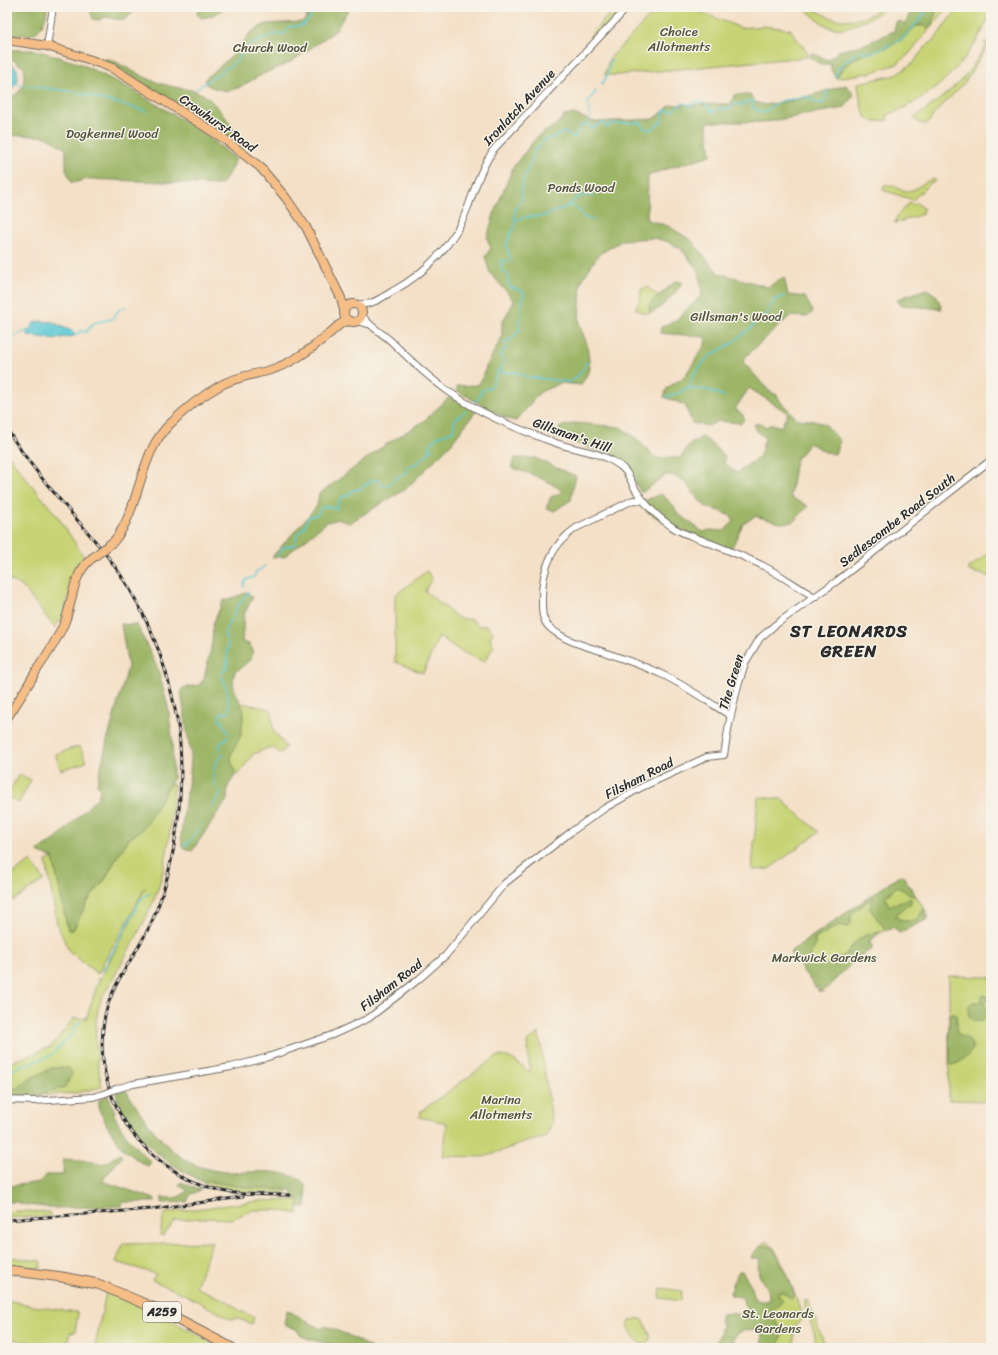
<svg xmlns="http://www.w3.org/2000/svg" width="998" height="1355" font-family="Sriracha,sans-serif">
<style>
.green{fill:#c7d476;stroke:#798050}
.forest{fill:#9db667;stroke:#647049}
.water{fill:#5dc9d5;stroke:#447a80}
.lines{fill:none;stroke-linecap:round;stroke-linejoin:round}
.stream{stroke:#5dc9d5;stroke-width:1.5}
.minor-casing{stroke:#716a62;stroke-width:8}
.major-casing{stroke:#716a62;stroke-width:10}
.highway-casing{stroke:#716a62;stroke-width:11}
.minor{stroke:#fff;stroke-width:6}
.major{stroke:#f6be87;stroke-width:8}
.highway{stroke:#f6be87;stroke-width:9}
.rail-casing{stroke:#2b2b2b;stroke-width:3}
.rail{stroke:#f7f3e8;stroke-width:1.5;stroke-dasharray:4.5;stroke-linecap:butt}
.minor-bridge-casing{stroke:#716a62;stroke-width:8;stroke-linecap:butt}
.major-bridge-casing{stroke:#716a62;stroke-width:10;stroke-linecap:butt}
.minor-bridge{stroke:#fff;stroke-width:6}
.major-bridge{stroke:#f6be87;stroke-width:8}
.labels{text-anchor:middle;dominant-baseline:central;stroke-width:3;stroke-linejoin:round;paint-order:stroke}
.shield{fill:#f7f3e8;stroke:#686764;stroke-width:1}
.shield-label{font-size:12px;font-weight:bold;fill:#2b2b2b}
.park-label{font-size:13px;fill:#52553e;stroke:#f7f3e8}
.street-label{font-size:13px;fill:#2b2b2b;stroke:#f7f3e8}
.district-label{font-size:17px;font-weight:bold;letter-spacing:1px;fill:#2b2b2b;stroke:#f7f3e8}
</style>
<rect width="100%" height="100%" fill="#f7f3e8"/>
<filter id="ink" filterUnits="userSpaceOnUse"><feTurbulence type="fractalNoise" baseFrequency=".025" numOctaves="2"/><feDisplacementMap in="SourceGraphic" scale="8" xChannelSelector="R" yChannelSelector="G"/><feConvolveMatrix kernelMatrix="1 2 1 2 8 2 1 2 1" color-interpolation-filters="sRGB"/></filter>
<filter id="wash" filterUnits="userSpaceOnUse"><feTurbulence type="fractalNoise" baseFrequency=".012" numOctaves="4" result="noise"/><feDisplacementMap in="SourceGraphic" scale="16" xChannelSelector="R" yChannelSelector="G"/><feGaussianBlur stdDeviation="0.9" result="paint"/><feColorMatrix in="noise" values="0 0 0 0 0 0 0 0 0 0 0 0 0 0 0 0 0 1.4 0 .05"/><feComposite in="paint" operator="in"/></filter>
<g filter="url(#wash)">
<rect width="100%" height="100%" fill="#f4e0c7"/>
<g class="green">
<polygon points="616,7 625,7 594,39 590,37 591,34"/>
<polygon points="678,7 688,7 741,28 763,26 790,29 809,55 806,57 617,75 605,75 609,59 650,16"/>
<path d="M803,7C818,7 826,20 844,20C852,20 862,19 869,15C875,13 879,7 885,7C880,14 872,17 864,21C832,35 828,29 803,7Z"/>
<polygon points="937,7 948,7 909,54 897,64 869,73 836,78 843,67 855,58 888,47 903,39 916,26 932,25"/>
<path d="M963,7H991V18L989,17C970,61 933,99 887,115L888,120L874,122L865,116L861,105L858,85V83L896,75L913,63L927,45L934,41L949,19L958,10Z"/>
<path d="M985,42L991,44V47L988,45L965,82L933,115L931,120L926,124L919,123L914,118C931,106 948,94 963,78C972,68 979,56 987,45L984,43Z"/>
<path d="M934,179L936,180L933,183L931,182L913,200L883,190L884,185C893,183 899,191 909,191C917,190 923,181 934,179Z"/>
<polygon points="910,202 913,205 916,202 924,209 922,211 923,214 895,223 897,216"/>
<polygon points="647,287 659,296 649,308 650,313 644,313 636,309 636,306 640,300 641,289"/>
<polygon points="7,453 24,476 58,517 86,560 77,569 63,615 55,628 22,586 7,579"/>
<polygon points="991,551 991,577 969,571 969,568"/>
<path d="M427,571L432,578L425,591L458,618L473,620C477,626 480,627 487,625L493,632L490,639L494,646L484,662L460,651L439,636L423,673L395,662V595Z"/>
<path d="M241,703L270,709L272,712L273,730L286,747L280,754L274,748H268L253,754L240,773L234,776C235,769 229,762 231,755C231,752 234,749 234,746C239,733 246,716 241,703Z"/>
<polygon points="80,746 86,762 61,770 55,754"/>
<polygon points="19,774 31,780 19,803 7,797 7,796"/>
<path d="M174,784C171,820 169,858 157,892C146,923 128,950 113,979C109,986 102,995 100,1003C92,1027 97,1062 102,1087L76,1093L46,1095L7,1094V1064L52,1046L74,1018L86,1019L98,982L131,920L145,887L131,915L103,963L99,973H96L69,951L57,924L46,861L53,858L68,930H73L88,901L105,879L120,852L129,839L144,828L168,785Z"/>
<polygon points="758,797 781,799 819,832 769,869 752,870"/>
<polygon points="31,861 44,880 13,901 7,894 7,878"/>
<polygon points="901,875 903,876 927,913 924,914 926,916 928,915 928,919 899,933 893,927 881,932 869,941 873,948 857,958 824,991 821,992 817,990 820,988 819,986 816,988 791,954 791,951"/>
<polygon points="949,976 991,977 991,1101 949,1100"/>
<path d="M539,1033L552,1122L547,1137L526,1142L484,1157L443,1156L447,1123L419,1117L420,1112L496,1057C510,1053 519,1065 530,1072L527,1042Z"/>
<path d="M205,1180C234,1187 257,1189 286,1190L287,1193C259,1192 231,1194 205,1183Z"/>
<polygon points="299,1200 298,1214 275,1210 253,1210 232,1219 203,1218 175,1220 163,1236 160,1235 164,1213 258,1201"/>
<polygon points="15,1211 49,1212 51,1216 7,1218 7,1212"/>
<polygon points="212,1242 196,1287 229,1302 240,1311 254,1317 252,1324 237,1318 230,1319 188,1296 152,1280 156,1274 116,1262 123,1244"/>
<path d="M766,1242C780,1245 799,1305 803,1319L794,1327V1348H765V1309L774,1304L760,1246Z"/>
<polygon points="7,1257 41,1261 42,1262 41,1268 7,1266"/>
<polygon points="661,1288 682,1291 681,1301 660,1298"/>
<polygon points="106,1292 157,1313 223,1348 102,1348 95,1346"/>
<polygon points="7,1300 33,1306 76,1312 78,1314 75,1332 70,1333 66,1346 72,1347 71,1348 63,1348 7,1338"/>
<polygon points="805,1300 808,1301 825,1345 828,1348 815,1348 815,1336 805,1305"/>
<path d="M639,1318L644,1321L651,1337L647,1344L643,1345C636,1341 632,1334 628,1326L630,1321Z"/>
</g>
<g class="forest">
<path d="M7,7H47C47,17 41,33 30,35C23,36 14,34 7,34Z"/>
<polygon points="89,7 140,7 124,20 104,17 99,20 93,19"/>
<path d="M199,7H224C219,14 209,17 201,18L197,14Z"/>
<polygon points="307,7 350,7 335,31 291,62 261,75 238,88 226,91 211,87 206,84 205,79 232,56 251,32 266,24 302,22 307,17"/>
<polygon points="915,7 937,7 932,25 928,28 922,25 916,26 903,39 888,47 855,58 843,67 836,78 831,70 831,65 827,64 822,65 809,57 812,53 828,60 839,51 865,44 894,31 896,22 900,21 905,24 910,13"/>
<polygon points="13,50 36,50 81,64 129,88 201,131 236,159 224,182 219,185 161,182 88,179 72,183 66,170 66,149 47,137 19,135 7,137 7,97 16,95 23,86 25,68 7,56 7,54"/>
<path d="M105,59H110C128,68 146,80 166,85C179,89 192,88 204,95C211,99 224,115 229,122C235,130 232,134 241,143V145L239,146C225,140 216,129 204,121C171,100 138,80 104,60Z"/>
<path d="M846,85L854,95L844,108L766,122H707L711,155L663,170L648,176L647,220L668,226L691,240L718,273L768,287L784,277L788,295L805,297L813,312L807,317L790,316L746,356L743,362L769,391L777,395L780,401L797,419L809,420L825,424L840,441L835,454L825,452L810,443L796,459L790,497L808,506L793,522L780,523L755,516L743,524L732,547L727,550L669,525L646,511V500L661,494L665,497L674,506L677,513L703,532L710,530L724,531L734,521L732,517L720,511L706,507L694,495L685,481L671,475H666L643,492H640C637,486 634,478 630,472C618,454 576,444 555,437L560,427L575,423L620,427L636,438L656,458H680L689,445L702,437L708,441L725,456L724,463L737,473L760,456L765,438L754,428L755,424L760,423L766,427L772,424L781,427L788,413L749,388L735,409L743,415L744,420L741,423L718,421L708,426L692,423L685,405L664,397L667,388L684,377L705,345L706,337L660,333L661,327L676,320L702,295L699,271L680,248L666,241L654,238L623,240L598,255L581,282L579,324L587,344L590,369L581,385L561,383L540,392L516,421L508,419L457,391V386L478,385L482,379L486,367L502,337V322L514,302L508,293L490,273L485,257L491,248L487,238L494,214L513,167L537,137L557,124L564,116L574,114L594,122L654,119L671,105L731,104L734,95H750L755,102L765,105L799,99Z"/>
<path d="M676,281L682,282V284C674,294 662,309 650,313L649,308L650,303Z"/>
<polygon points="927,289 937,296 942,309 900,305 897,299"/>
<polygon points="449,397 476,411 451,444 406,489 349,523 339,519 327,522 284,557 272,557 317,506 319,494 385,445 424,421"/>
<path d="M515,458H535L557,468L576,476L573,488L571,500L554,511L546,508L551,497L563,492C548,479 529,474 511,467Z"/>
<path d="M246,593L253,596L244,615L242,642L249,644L253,650L251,659C245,663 242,669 235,671L233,680L234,688L244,711L241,735L231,755V761L235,771L234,777L228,786L227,800L192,851L182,847L181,836L186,795L190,775L191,756L181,692L183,688L199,685L204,679L212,643L213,624L223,601Z"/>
<polygon points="121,624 137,625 158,669 168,707 172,737 173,779 144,828 129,839 120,852 105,879 88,901 73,930 68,930 53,858 39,853 37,851 55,840 98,797 100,789 97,784 107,741 128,667"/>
<path d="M901,875L903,876L916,897C908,895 904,889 896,887L885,897L889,906L909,898L911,899V903L894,916C908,924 917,924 924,908L927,913L924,914L926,917L928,915V919L899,933L894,927L886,930L869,908L874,897L851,914V924L848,927L839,925L815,939V947L809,956L813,964C820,967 826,964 834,964C839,955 840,959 846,954C848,952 850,948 852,946C859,937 869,933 880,931L881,932L869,941L873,948L857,958L824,991L821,992L817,990L820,988L818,986L816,988L791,954V951Z"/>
<path d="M984,995L991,998V1003L987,1001L984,1002L987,1009V1016C971,1033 961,1005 974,1002C976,1001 979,1002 981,1002L982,996Z"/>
<path d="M951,1013H954L957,1016V1033C965,1039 969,1036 973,1048C969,1056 960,1064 951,1065C949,1059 950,1054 950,1049C949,1036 947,1026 951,1013Z"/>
<path d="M52,1068H69L72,1074L65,1087C45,1093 27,1100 7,1094L8,1090L17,1088L33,1077Z"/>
<path d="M126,1090C139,1113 164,1148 187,1161C196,1167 215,1171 225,1172C247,1174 266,1168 288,1175C293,1176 299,1178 302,1181C309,1188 306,1199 306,1207H298L299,1200H293L292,1190C261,1189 237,1188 206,1180L205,1183C169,1165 141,1146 122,1110L120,1111L116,1092Z"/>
<path d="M108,1095L115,1112H113C121,1132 135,1147 151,1162L148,1166L139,1161L122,1148L108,1127L99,1110V1100Z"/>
<polygon points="119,1154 122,1156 102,1181 155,1199 155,1202 123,1202 122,1206 54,1208 20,1204 19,1202 7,1202 7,1192 11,1186 40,1182 45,1175 63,1175 64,1159 94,1161 97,1163 104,1164"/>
<path d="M181,1182L200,1190L190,1195L187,1202L162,1203V1197C172,1199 179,1199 187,1191V1190L179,1185Z"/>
<path d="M760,1246H768L773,1248L791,1285L795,1296L791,1298L782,1292H778V1295L783,1300C780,1306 774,1307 771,1313C777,1327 788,1329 776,1348H761C761,1338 765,1335 755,1329C746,1330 738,1331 733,1339L734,1344L733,1348H715L714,1344L720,1334L722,1325L720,1321L722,1314L731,1313L738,1315L748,1310L744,1305L743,1298L737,1296H732L730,1293L732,1284L739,1271H742L751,1285L755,1298L759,1301H767L769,1298C769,1287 762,1284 759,1274C757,1268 759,1263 760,1258H751L752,1255Z"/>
<polygon points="287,1310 321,1329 326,1326 350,1336 371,1348 347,1348 312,1340 301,1336 296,1329 290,1327 284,1324"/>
</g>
<g class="water">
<polygon points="7,60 17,69 18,80 12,89 7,90"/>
<polygon points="41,321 53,322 64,328 72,330 75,334 74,336 53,339 32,336 29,337 27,331 30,329 34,323"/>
</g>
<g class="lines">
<g class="stream">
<path d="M835,77C839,65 849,59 859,51L872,53L902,39L919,21L928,7"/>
<polyline points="15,84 75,92 146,111"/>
<polyline points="602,84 608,74 611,59"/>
<path d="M196,89L237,61L240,56L252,44L273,34H285C291,20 293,30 302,25C311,21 310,12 320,7"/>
<polyline points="588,124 590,118 588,102 596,91"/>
<path d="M568,206C575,198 582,194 593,196"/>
<polyline points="516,220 526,217 544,216 568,206 573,206 579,210 584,217 594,220"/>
<path d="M75,334L77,335L80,331L86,332L94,323L112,319C117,313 118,308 126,307"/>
<path d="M12,337C18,336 21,332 27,331"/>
<path d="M498,371L507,373L516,372L527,377L569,382C576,381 584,368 587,362"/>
<polyline points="687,388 707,390 724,396"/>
<polyline points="666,397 681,392 689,386 694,374 708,357 732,343 752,327 756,321 767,314 774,300 784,296"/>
<path d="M475,402L479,398L481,391L491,387L499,369L504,365V361L500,355L506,349L505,342L514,337L520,329L519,319L521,315V305L524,293L522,291L510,287L508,283V275L502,271L500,261H508L511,259L506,246L511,232L515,228V209L517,205L522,200L521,189L525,176L533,157L534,152L545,139H549L564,132L572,137H576C579,127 576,126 588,124L591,128L603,123L605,124L607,128L611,123C622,125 631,121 641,123L644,128L651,130L661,122L664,111L667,110L672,111L683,103L691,106C693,105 694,102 696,102C703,100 710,108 713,112L722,108L729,110L734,103L741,105L747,102L753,101L754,103L752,107L763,113C770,108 776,101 785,100C793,99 798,99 805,96L817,103H824L828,90"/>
<polyline points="277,556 284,547 294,545 296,542 297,534 304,528 308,517 318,514 321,508 326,506 336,509 340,499 349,494 355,489 360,490 362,486 367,485 371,480 379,481 383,486 387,486 398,477 407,472 411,465 418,463 423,457 427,455 431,449 430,445 437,437 449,432 453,431 455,420 465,411"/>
<polyline points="244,588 244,584 246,580 254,577 256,572 265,566"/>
<polyline points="228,734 226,728 219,718 220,714 222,713 227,713 229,711 228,693 221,673 226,669 227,666 228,641 225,636 225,631 238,606 248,593 248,592"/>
<polyline points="220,750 220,745 227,737"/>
<path d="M216,786C212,782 213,768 216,763C217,760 220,757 223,755L222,753"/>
<polyline points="212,809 216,799 220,795 220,791"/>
<polyline points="185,846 197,832 202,822"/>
<polyline points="102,972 141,899 151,892"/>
<polyline points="7,1073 21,1066 50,1056 72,1034 76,1025 81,1022"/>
</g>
</g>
</g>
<g filter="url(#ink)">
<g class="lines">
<g class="minor-casing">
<g id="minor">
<polyline points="47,46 53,7"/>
<path d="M357,304C371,306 381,298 393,291C426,273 455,243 468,207C476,185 481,168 494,149L628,7"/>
<path d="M362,315C369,327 383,333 393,343C410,360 428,377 448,391C480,414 519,430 556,443C575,450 597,451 614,462C629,470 629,479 637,492C646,505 659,518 671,526C680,533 692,536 702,540C720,547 738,554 755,562C776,571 795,586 815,597"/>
<polyline points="356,321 369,324"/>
<path d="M644,501L633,500L576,528C551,545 541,572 542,602C542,611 542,620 549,627C564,641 585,646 604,652C623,659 642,665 661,674C685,685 708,702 731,716"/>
<polyline points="116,1089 133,1084 231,1067 265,1058 332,1035 369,1018 419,979 446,955 505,883 571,832 605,808 642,787 707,757 724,755 729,724 737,689 745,663 760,638 775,625 837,581 991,460"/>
<polyline points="7,1100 34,1101 93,1097 103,1094"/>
</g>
</g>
<g class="major-casing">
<g id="major">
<polyline points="7,40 47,46 91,60 112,68 223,138 260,167 286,198 306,227 341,298 344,310"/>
<circle cx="353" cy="313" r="9"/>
<path d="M114,541C142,506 138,454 170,424C185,409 203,395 221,385C236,377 251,375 267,371C294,364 319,343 339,325L344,322L350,321"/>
<path d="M7,718C18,702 28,685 38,668C47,655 56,641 63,626C74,603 70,577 91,559"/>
</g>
</g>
<g class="highway-casing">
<polyline id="highway" points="7,1270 62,1277 98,1284 157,1309 232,1348"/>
</g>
<use href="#minor" class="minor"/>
<use href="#major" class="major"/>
<use href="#highway" class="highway"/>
<g class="rail-casing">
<g id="rail">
<path d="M7,429C35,475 72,512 105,553C143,602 166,658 177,719C187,779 177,865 152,921C138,953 113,980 105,1015C89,1095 141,1169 218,1190C241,1196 266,1194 290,1195"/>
<polyline points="7,1220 151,1209 243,1197"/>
</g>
</g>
<use href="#rail" class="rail"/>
<g class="minor-bridge-casing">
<polyline id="minor-bridge" points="103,1094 116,1089"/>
</g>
<g class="major-bridge-casing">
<polyline id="major-bridge" points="91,559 114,541"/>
</g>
<use href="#minor-bridge" class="minor-bridge"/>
<use href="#major-bridge" class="major-bridge"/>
</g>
</g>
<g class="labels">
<rect class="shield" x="143" y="1302" width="38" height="20" rx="3"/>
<g class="shield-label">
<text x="162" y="1312">A259</text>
</g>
<g class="park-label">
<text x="679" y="31">Choice<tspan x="679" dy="15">Allotments</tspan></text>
<text x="270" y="47">Church Wood</text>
<text x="112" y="133">Dogkennel Wood</text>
<text x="581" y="187">Ponds Wood</text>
<text x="736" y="316">Gillsman's Wood</text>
<text x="824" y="957">Markwick Gardens</text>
<text x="501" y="1099">Marina<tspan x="501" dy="15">Allotments</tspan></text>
<text x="778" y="1313">St. Leonards<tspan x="778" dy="15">Gardens</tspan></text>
</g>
<g class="street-label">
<text transform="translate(519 107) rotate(-47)">Ironlatch Avenue</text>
<text transform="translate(218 123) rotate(35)">Crowhurst Road</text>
<text transform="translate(572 435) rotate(19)">Gillsman's Hill</text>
<text transform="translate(897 520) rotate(-38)">Sedlescombe Road South</text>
<text transform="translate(731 682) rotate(-73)">The Green</text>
<text transform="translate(639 778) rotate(-27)">Filsham Road</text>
<text transform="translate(391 985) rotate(-38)">Filsham Road</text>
</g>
<g class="district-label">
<text x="849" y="631">ST LEONARDS<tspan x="849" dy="20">GREEN</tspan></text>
</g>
</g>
<rect width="998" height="1355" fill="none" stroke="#f7f3e8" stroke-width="24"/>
</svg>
